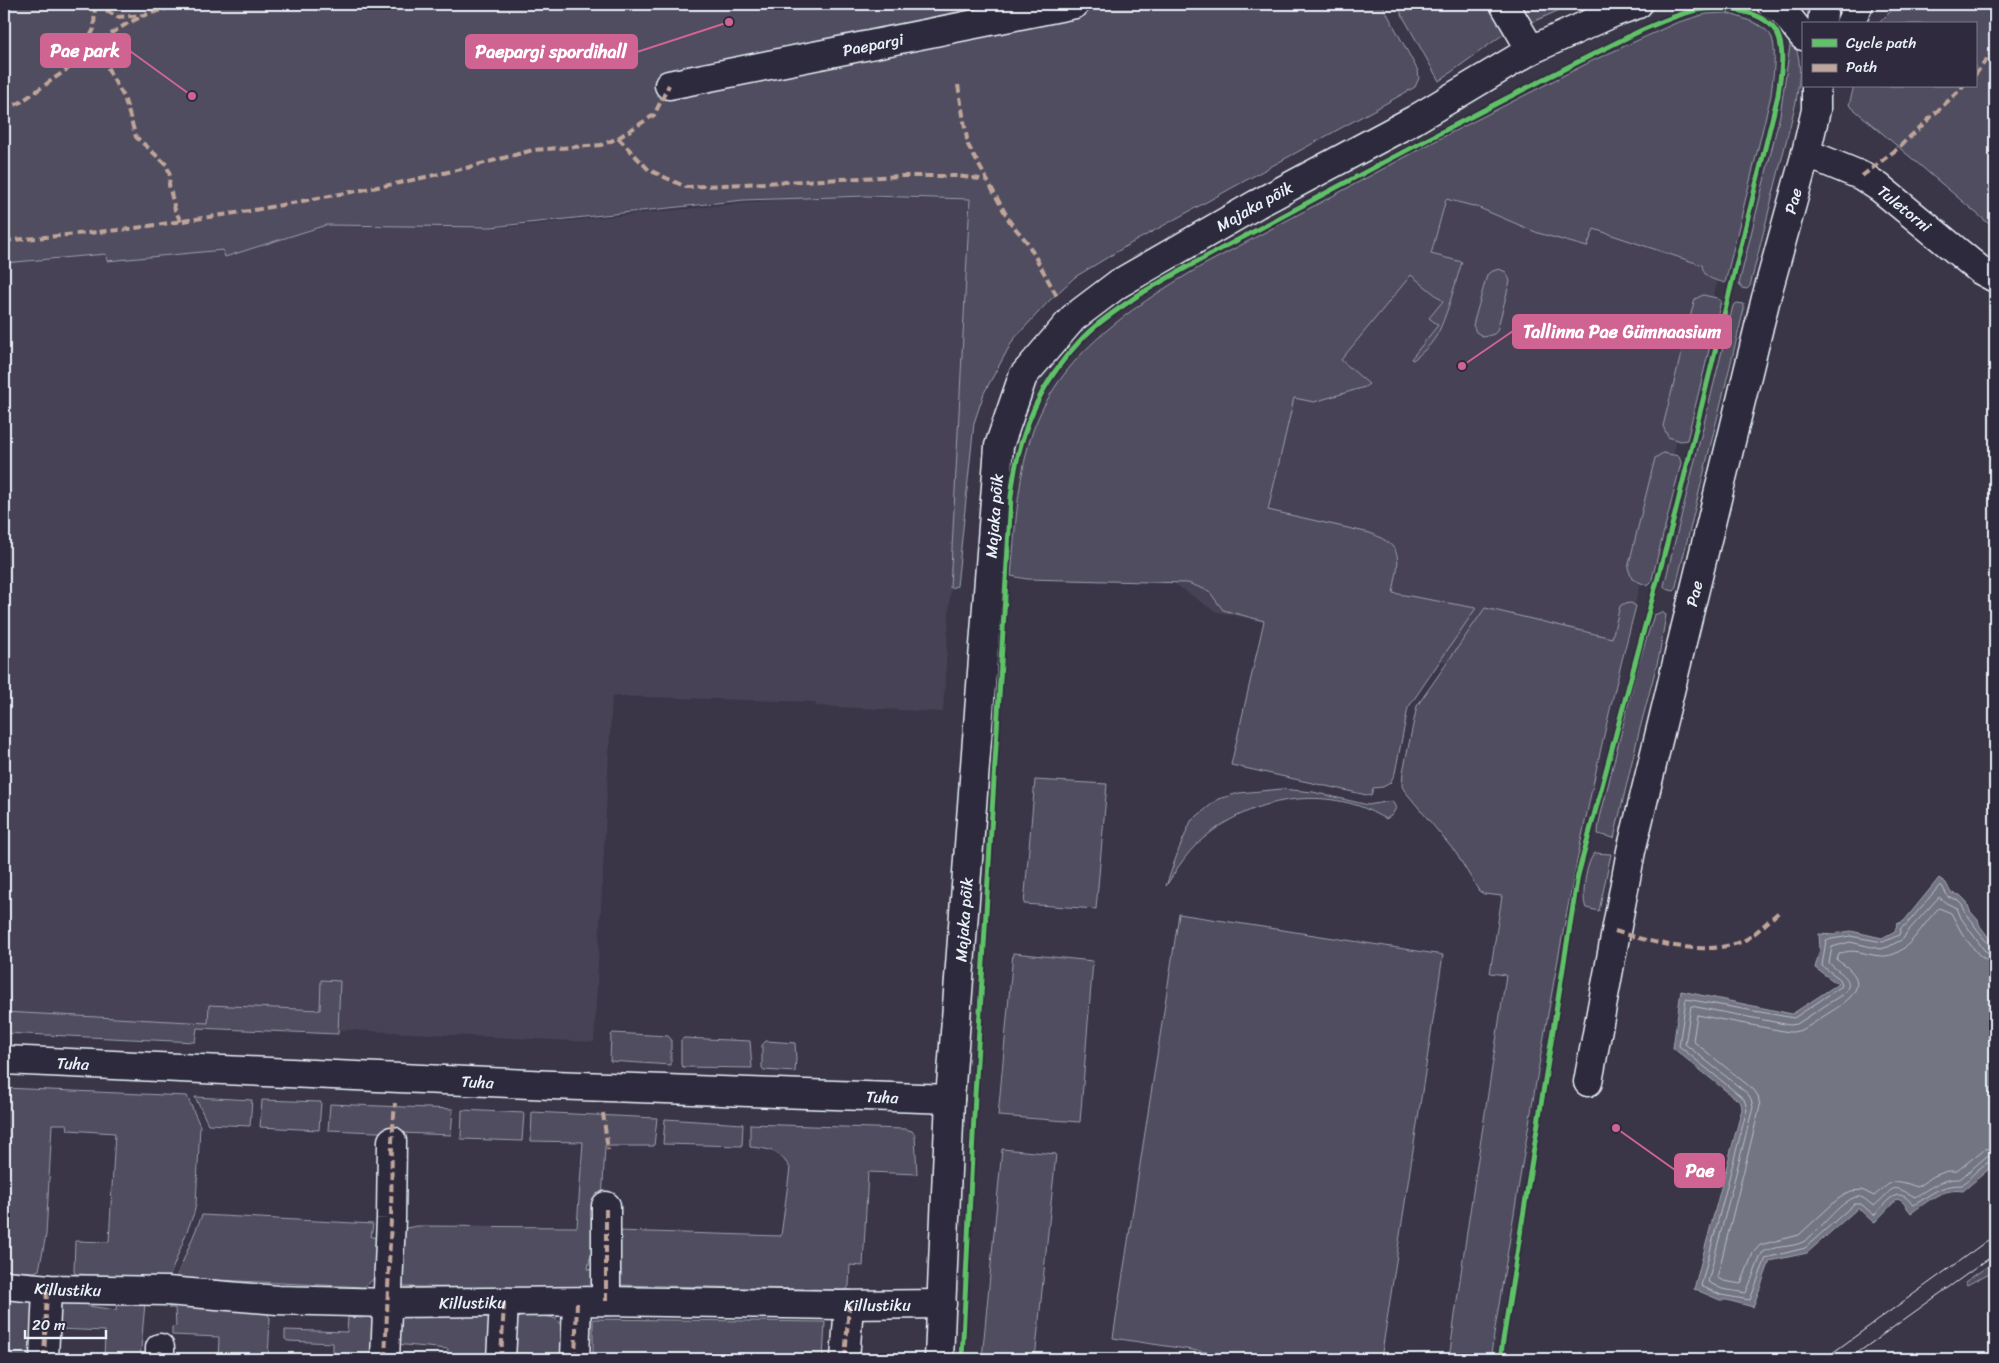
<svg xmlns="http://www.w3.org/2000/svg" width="1999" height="1363" font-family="Sriracha,sans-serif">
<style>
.built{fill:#464354}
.green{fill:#504e5f;stroke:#9ca0ac}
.water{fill:#737482;stroke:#a2a6b1}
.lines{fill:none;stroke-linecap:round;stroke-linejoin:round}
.shore{stroke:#b9bfc9;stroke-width:1}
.minor-casing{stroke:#e8f1f8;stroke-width:31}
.major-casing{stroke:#e8f1f8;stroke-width:31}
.minor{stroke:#2f2a3d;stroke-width:28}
.major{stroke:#2f2a3d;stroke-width:28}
.tram{stroke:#e8f1f8;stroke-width:1}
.quiet{stroke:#c0a59a;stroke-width:4;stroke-dasharray:8 4;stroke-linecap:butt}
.cycleway-casing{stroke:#2f2a3d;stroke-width:8}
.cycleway{stroke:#61c268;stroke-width:5}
.labels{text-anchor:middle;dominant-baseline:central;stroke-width:5;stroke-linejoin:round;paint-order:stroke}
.street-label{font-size:16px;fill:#e8f1f8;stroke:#2f2a3d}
.leader{fill:none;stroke:#cf6492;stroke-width:2}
.callout-dot{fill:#cf6492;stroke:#2f2a3d;stroke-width:2}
.callout{fill:#cf6492;stroke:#cf6492;stroke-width:2}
.callout-label{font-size:18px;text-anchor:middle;font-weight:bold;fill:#fff}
</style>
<rect width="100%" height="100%" fill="#3a3648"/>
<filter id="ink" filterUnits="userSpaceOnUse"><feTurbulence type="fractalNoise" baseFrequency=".02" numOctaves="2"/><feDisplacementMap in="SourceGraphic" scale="10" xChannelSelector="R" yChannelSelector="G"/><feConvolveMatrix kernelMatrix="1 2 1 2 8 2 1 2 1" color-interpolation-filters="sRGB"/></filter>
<g filter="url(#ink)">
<g class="built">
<polygon points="1766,84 1714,295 1611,698 1214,611 1175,584 1189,517 1257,256"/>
<polygon points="806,197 970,199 958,466 943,712 816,706 815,702 612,696 594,1042 4,1013 4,263 107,254 107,261 224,250 225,257 326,225 507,227"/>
</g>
<g class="green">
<polygon points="4,4 1382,4 1418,71 1419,78 1415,87 1392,100 1128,245 1075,277 1049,301 1013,340 984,393 974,423 957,586 950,588 970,199 867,196 744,200 491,227 326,225 225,257 223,250 107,261 106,254 4,263"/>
<polygon points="1396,4 1573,4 1501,36 1439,81"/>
<polygon points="1898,4 1995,4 1995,229 1849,105 1854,86 1975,86 1975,24 1878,24"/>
<path d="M1727,13C1741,18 1759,22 1769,33C1779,43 1772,82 1771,95L1725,283C1713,279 1704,279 1702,265L1594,229L1587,247L1538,233L1477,207L1446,199L1431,254L1462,262C1455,283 1446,321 1435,338C1429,347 1422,353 1413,360L1411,359L1438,325L1429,318L1443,301L1411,275L1341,360L1369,384L1365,387L1314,402L1294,398L1268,510L1370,533C1407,547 1398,562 1393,593L1476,608L1408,708L1395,773L1390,783L1383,787L1373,788L1371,796L1231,765L1264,621L1223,610L1209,591L1188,583L1027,579L1011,576C1015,533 1017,488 1028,447C1051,360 1127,310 1200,267L1439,139L1594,60L1676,23L1706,14Z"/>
<path d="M1791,39C1804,58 1799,81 1796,102L1750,286L1747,289L1742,288L1739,284L1780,115Z"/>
<polygon points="1499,269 1506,272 1510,281 1497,331 1494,334 1484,337 1476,332 1473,325 1487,275 1490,272"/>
<polygon points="1703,295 1717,298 1721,301 1687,440 1681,441 1668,437 1663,426 1694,302 1695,299"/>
<polygon points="1737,303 1744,304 1744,309 1675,590 1674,591 1666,589 1664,586 1733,306"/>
<polygon points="1663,453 1679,456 1681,463 1651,583 1648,586 1632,579 1628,568 1655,458"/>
<path d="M1631,603L1636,606C1570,853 1532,1107 1490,1359H1449C1466,1231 1487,1103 1506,975L1490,973L1502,896L1484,894L1479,891L1456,853L1404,790L1402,786L1403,772L1417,706L1485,608L1612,638L1620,606L1623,604Z"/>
<polygon points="1662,612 1666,615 1659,656 1639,732 1614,838 1598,834 1599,822 1638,665 1654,615"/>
<polygon points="1035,780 1107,784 1096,909 1024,904"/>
<path d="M1282,789L1313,792L1368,805L1392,801L1396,808L1392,815L1386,819C1377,815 1368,809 1359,806C1302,787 1237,805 1195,846C1184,857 1175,872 1166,886L1179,849L1191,821L1218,799L1239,793Z"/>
<path d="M1595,853L1611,854L1599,911L1586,908C1581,898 1586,861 1595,853Z"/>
<polygon points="1179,914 1443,955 1381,1359 1252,1359 1113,1338"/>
<polygon points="1013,953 1093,961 1080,1122 998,1116"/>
<polygon points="321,980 340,981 338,1034 197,1028 195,1042 4,1033 4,1012 208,1023 209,1005 320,1010"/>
<polygon points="613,1033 668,1036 671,1039 671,1065 610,1061 611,1035"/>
<polygon points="684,1038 750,1041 752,1068 683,1067 681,1065 681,1040"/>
<polygon points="766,1041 795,1043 796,1059 795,1072 764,1070 762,1068 762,1045"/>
<polygon points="4,1088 187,1096 200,1126 196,1204 194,1213 169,1278 75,1274 74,1271 75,1241 109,1242 115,1133 68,1130 67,1124 52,1124 46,1235 39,1270 34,1272 4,1270"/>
<polygon points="195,1097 252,1100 250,1126 208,1124"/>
<polygon points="262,1100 321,1102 319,1130 260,1127"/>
<polygon points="330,1104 453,1109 451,1135 328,1130"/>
<polygon points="462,1110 524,1113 522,1141 461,1139"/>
<polygon points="532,1112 657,1118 654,1146 605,1146 599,1258 590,1258 588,1269 598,1270 595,1284 591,1288 406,1287 401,1284 402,1233 406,1228 417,1226 577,1227 583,1142 531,1141"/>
<polygon points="665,1119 743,1124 742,1146 663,1144"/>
<path d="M750,1124L905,1129L912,1131L915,1135L917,1174L868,1172L863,1266L850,1265L849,1286L846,1290L617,1285L616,1231L781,1236L790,1168C779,1150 770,1149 750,1147Z"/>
<polygon points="1002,1149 1056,1154 1035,1359 982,1359"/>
<path d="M202,1215L373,1224L371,1237L383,1238C380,1256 382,1276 364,1287L176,1278Z"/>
<polygon points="1995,1261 1995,1270 1967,1285 1965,1282"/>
<polygon points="4,1296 34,1297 33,1359 4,1359"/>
<polygon points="89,1299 88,1306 116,1310 117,1301 145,1303 140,1359 104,1359 105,1331 58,1329 56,1300"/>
<polygon points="173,1305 266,1311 270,1318 268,1359 218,1359 219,1337 172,1335 172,1327 176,1326 175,1308 168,1308"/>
<polygon points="364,1312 374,1313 377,1359 333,1359 333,1343 288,1341 285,1339 285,1330 347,1332 348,1317 363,1318"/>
<polygon points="402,1315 490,1317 495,1359 447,1359 448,1349 395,1344 395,1321"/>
<path d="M522,1316C559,1316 566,1314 562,1355L514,1353L518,1318Z"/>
<polygon points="593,1319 825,1322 823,1359 593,1359"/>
</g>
<path class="water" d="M1939,878L1946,883L1951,893L1960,895L1967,902L1970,911L1978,920L1980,926L1995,946V1164L1963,1191C1941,1188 1929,1201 1911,1213L1902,1201L1897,1199L1874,1223L1858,1208L1807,1253L1770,1261L1753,1307L1727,1300H1720L1694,1289L1742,1109L1741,1103L1673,1048L1681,991L1792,1014L1838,984L1815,968L1820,949L1819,934L1835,935L1838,933L1851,931L1882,938L1895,931L1897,924L1904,921Z"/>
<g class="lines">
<g class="shore">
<path d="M1995,948L1990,946L1976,929L1973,922L1966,914L1962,904L1958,900L1948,897L1942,886L1940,885L1907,924L1901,928L1899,935L1883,942L1850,936L1826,940L1822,966L1840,979L1842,986L1794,1018L1686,999L1679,1046L1744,1099L1747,1109L1701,1286L1721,1295L1750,1300L1766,1258L1805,1248L1854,1204H1861L1874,1215C1882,1208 1893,1189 1905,1197C1909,1199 1910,1203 1914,1205C1932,1194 1939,1185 1962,1185C1971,1177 1983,1162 1995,1160"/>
<path d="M1995,954L1989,953L1984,950L1961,918L1957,908L1946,903L1939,897L1907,932L1903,939L1888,947L1880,949L1850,942L1832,947L1829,963C1838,972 1858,980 1843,994L1797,1024L1790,1025L1691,1006L1685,1044L1748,1094L1751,1099L1753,1107L1708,1282L1722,1289L1746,1293L1762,1253C1774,1245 1791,1248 1803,1242C1818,1234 1845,1193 1861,1197C1866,1199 1870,1204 1874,1206C1896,1188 1888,1182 1915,1197C1930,1188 1942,1178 1960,1179L1987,1156L1995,1154"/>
<path d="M1995,962L1987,960L1980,956L1964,937L1951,913L1939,908C1922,923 1908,958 1881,956C1864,955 1855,947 1839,954L1837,960C1842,964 1847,966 1850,970C1871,990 1838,1007 1824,1016C1813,1023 1802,1033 1789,1032L1697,1015L1693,1041L1754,1090L1758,1096L1760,1106L1717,1278L1724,1281L1741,1284L1753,1253L1760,1245L1799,1235L1838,1199L1851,1191L1862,1190L1874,1196C1893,1180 1893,1178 1917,1187L1934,1176L1947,1171H1957L1983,1150L1995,1146"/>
</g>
<g class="minor-casing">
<g id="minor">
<polyline points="1504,4 1531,50"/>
<polyline points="1771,4 1783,11 1803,36"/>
<path id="s1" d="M669,85L1075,4"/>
<path id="s2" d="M1806,153L1862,176L1880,188L1980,270L1995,278"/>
<path id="s3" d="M4,1060L552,1085L950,1099"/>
<path id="s4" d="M4,1285L50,1289L167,1291L278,1300L388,1303L606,1301L840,1305L942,1304"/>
<polyline points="606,1301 606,1206"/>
<polyline points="44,1359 47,1289"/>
<polyline points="160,1359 160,1348"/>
<polyline points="385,1359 391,1219 392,1141"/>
<polyline points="501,1359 504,1303"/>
<polyline points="575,1359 577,1302"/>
<polyline points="845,1359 849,1305"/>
<path id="s5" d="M939,1359L950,1099L999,446L1023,376L1073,318L1118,284L1257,204L1414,120L1531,50L1615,12L1638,4"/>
</g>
</g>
<g class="major-casing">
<g id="major">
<polyline points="1822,24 1824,4"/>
<polyline points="1850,24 1859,4"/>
<path id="s6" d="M1588,1082L1631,851L1766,298L1806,153L1816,110V86"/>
</g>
</g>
<use href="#minor" class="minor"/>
<use href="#major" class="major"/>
<g class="tram">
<polyline points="1824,1359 1995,1235"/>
<polyline points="1849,1359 1995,1254"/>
</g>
<g class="quiet">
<polyline points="96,4 117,17 145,15 182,4"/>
<polyline points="90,37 97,45 112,77 124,97 136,137 167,165 170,176 169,185 175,210 181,222"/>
<polyline points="79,57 94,29 95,4"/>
<polyline points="1975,75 1995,48"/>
<polyline points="958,85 968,145 1010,222 1027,242 1058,298"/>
<polyline points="4,110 21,102 76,63 104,38 128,23 145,15"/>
<polyline points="618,138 649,170 686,187 901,176 957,176 987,180"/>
<polyline points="1862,176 1897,149 1964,86"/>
<polyline points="4,241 129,229 249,211 399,183 466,168 533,150 601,145 618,138 654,115 669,85"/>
<path d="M1615,931C1653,943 1704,957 1743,941C1754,936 1769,920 1779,912"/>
<polyline points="603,1113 608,1150"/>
<polyline points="606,1301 606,1206"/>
<polyline points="44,1359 47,1289"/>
<polyline points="160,1359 160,1348"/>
<polyline points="385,1359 391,1219 392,1141 395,1103"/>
<polyline points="501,1359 504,1303"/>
<polyline points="575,1359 577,1302"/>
<polyline points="845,1359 849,1305"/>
</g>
<g class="cycleway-casing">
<path id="cycleway" d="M962,1359L975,1095L1011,497C1017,438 1038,385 1079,342C1095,324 1117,310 1137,296C1179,270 1223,248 1266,225C1391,158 1516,92 1642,30C1681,13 1710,0 1752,14C1763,18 1775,26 1779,38C1785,56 1780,77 1778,95L1675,514L1578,875L1500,1359"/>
</g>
<use href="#cycleway" class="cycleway"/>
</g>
</g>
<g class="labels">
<g class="street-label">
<text stroke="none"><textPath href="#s1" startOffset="208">Paepargi</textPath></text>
<text stroke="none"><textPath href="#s6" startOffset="905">Pae</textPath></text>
<text stroke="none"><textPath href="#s5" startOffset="1279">Majaka põik</textPath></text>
<text stroke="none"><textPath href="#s2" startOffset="114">Tuletorni</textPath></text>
<text stroke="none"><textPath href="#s5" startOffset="845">Majaka põik</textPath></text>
<text stroke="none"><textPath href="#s6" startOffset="500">Pae</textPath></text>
<text stroke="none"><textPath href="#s5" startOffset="440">Majaka põik</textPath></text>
<text stroke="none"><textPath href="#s3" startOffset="69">Tuha</textPath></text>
<text stroke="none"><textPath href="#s3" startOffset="474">Tuha</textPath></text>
<text stroke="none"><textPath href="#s3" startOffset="879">Tuha</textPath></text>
<text stroke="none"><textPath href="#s4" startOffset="64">Killustiku</textPath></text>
<text stroke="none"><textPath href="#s4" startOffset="469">Killustiku</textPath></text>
<text stroke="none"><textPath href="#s4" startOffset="874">Killustiku</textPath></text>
</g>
</g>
<path class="leader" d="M192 96L130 51M729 22L637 52M1462 366L1513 331M1616 1128L1675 1170"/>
<g class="callout-dot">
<circle cx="192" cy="96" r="5"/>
<circle cx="729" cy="22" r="5"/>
<circle cx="1462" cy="366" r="5"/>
<circle cx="1616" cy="1128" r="5"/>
</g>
<g class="callout">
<rect x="41" y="34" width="89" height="33" rx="5"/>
<rect x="466" y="35" width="171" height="33" rx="5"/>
<rect x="1513" y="315" width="218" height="33" rx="5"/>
<rect x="1675" y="1154" width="49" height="33" rx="5"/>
</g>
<g class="callout-label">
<text x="85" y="57">Pae park</text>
<text x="551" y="58">Paepargi spordihall</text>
<text x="1622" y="338">Tallinna Pae Gümnaasium</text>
<text x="1700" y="1177">Pae</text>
</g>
<rect width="1999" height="1363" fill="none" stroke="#2f2a3d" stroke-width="20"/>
<rect x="10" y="10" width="1979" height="1343" fill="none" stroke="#e8f1f8" stroke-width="2" filter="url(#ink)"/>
<rect x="1802" y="22" width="175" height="65" fill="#2f2a3d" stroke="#797a88"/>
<rect x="1812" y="39" width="25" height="8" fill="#61c268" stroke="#797a88"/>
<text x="1846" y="48" font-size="15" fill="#e8f1f8">Cycle path</text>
<rect x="1812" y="64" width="25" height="8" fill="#c0a59a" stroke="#797a88"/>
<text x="1846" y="72" font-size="15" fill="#e8f1f8">Path</text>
<path d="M25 1330v8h81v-8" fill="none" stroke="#e8f1f8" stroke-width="2.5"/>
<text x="32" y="1330" font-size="15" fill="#e8f1f8" stroke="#2f2a3d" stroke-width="4" paint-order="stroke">20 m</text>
</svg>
